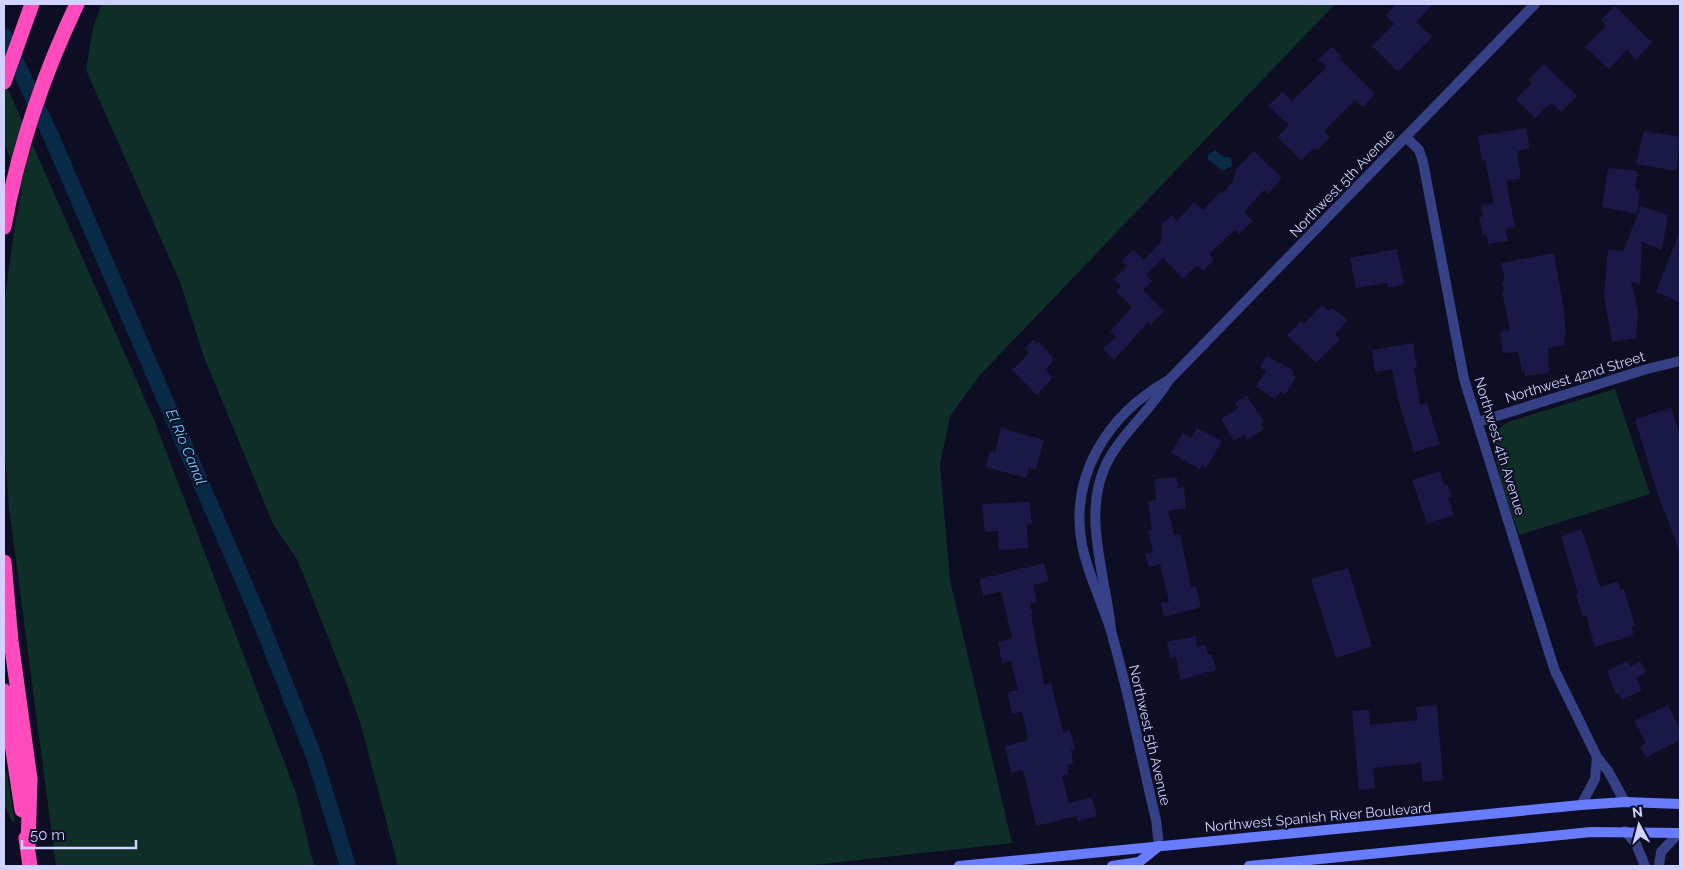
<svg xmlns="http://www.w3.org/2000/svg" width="1684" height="870" font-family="Raleway,sans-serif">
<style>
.green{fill:#102e28}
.water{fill:#092a47}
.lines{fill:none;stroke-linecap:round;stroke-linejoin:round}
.canal{stroke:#092a47;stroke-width:16}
.building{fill:#1a1846}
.minor{stroke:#364085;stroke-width:10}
.secondary{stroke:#677cff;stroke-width:10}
.motorway{stroke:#ff4bbe;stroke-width:15}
.labels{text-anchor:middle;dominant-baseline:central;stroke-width:4;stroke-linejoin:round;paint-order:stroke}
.street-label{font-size:14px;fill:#d0d2ff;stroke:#0d0d24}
.water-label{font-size:15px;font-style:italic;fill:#5ecfff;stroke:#0d0d24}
</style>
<rect width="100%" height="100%" fill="#0d0d24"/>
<g class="green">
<polygon points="102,4 1335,4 980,375 950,416 940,465 950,580 1012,843 804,866 398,866 361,725 347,685 298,561 273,524 204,357 180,282 86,70 93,27"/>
<polygon points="4,80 155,422 296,793 314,866 56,866 9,507 4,441 4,305 16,218 22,191 4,142"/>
<path d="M1615,389L1650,494L1519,535C1513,515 1489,454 1495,436C1497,429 1502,426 1508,422Z"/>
<polygon points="4,770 7,773 15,822 12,822 4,804"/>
</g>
<polygon class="water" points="1215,150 1222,156 1231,158 1232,166 1222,171 1208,159 1208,155"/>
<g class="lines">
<polyline class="canal" points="4,36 51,136 255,608 314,756 348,866"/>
</g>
<g class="building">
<polygon points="1396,4 1433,4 1416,22 1432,37 1398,72 1372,46 1394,24 1386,15"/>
<polygon points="1615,6 1652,42 1636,60 1627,50 1609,69 1585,47 1606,26 1601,20"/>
<polygon points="1332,47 1341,56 1339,58 1375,94 1363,107 1355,100 1324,131 1330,137 1318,150 1313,149 1301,160 1277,137 1289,125 1268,106 1282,92 1292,101 1327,67 1318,59"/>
<polygon points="1544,64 1577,96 1561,112 1551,103 1535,118 1516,99 1532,83 1528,80"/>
<polygon points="1526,128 1530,148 1517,151 1521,178 1506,181 1515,227 1505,229 1508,241 1488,244 1487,234 1483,235 1479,217 1483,216 1481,206 1494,203 1485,160 1482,161 1478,136"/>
<polygon points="1644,131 1680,137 1676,171 1636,164"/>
<polygon points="1254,151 1282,178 1268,194 1264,190 1244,212 1253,221 1239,234 1235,230 1209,254 1214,259 1204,271 1196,266 1183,279 1163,258 1146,275 1152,281 1143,290 1164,311 1151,325 1148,322 1114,360 1103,349 1116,337 1110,331 1132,307 1116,291 1121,286 1114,279 1127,266 1122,261 1133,250 1144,260 1161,242 1162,224 1172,215 1177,221 1194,202 1203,210 1221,191 1223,193 1233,181 1236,169"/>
<polygon points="1608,168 1638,171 1635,190 1640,190 1637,214 1602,207"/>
<polygon points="1641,206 1668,215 1662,250 1642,242 1640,285 1631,281 1638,312 1636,338 1612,342 1604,296 1608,249 1623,251"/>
<polygon points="1679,233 1680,233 1680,303 1656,292"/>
<polygon points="1397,249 1404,284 1388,288 1387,283 1356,288 1350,258"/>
<polygon points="1554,253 1564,311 1566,336 1564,336 1565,345 1548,348 1549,373 1525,376 1525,371 1522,372 1518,352 1503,353 1500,332 1510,330 1502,292 1504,291 1502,282 1505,281 1501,263"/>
<polygon points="1322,305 1329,311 1332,308 1348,320 1335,334 1340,339 1316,363 1287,335 1301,321 1304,324"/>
<polygon points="1033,340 1037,344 1039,342 1053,357 1052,363 1045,370 1052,377 1050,381 1037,395 1012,370 1029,353 1024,349"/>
<polygon points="1413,343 1417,367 1414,368 1420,405 1427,403 1440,444 1414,452 1398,399 1392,369 1375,372 1372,350"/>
<polygon points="1267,356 1294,371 1292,375 1296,377 1285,395 1280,392 1275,399 1256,387 1266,370 1260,367"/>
<polygon points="1247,396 1264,422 1260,424 1264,429 1247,440 1244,435 1234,441 1221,419 1239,408 1235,403"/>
<polygon points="1671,408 1680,435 1679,550 1657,492 1635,419"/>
<polygon points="1001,428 1044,440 1036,470 1029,468 1026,478 985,467 990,451 995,452"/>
<polygon points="1197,428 1222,441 1206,468 1202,465 1200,469 1171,453 1183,433 1191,438"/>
<polygon points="1440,471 1444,485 1447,484 1452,497 1448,498 1454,515 1427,524 1412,480"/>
<polygon points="1177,477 1178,488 1184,487 1186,508 1168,511 1174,535 1180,534 1191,587 1196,586 1201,607 1164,617 1161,603 1169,602 1160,564 1149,567 1145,554 1153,552 1148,531 1152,530 1148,501 1156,500 1154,479"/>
<polygon points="1030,502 1032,524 1027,524 1028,548 999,550 998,531 985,532 982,504"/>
<polygon points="1582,529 1600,587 1618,582 1621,590 1624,589 1635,626 1632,627 1633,635 1595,647 1586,615 1582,616 1576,594 1578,594 1561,536"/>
<polygon points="1044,563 1049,581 1033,585 1037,602 1030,604 1033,614 1031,614 1044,685 1051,683 1063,732 1070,730 1075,749 1071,750 1073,763 1067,765 1069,774 1062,776 1069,803 1092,797 1097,816 1078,821 1077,816 1036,826 1023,770 1011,773 1005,746 1028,740 1022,711 1012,714 1007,692 1018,690 1011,661 1002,663 998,642 1012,638 1001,591 983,596 979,579"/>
<polygon points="1348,568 1372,646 1336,658 1311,579"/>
<polygon points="1196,636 1197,647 1206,645 1208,655 1212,655 1216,670 1180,680 1176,657 1170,658 1167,642"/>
<polygon points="1627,661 1630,667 1640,661 1646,672 1636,678 1642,690 1622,700 1618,693 1616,694 1607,671"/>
<polygon points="1437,705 1443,780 1423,782 1421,763 1373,768 1375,788 1359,790 1352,711 1369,709 1370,725 1417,720 1416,707"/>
<polygon points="1668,705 1680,729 1680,740 1646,757 1640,747 1646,743 1634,721"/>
</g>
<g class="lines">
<g class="minor">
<polyline points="1406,137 1419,150 1423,162 1464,379 1547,646 1555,671 1597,757 1608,771 1625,802"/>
<polyline points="1478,422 1647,369 1680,361"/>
<path d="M1111,630C1106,574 1079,510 1110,457C1126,429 1152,409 1168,381L1535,4"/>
<polyline points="1581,805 1595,779 1597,757"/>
<polyline points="1625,831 1636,844 1645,866"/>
<path d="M1159,846L1156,820C1141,757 1129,693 1111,631C1102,602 1088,575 1082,545C1069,475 1108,415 1167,381"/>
<polyline points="1659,866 1661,852 1679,833"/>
</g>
<g class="secondary">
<polyline points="959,866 1581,805 1625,802 1680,804"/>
<polyline points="1112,866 1139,862 1159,846"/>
<polyline points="1249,866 1591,832 1680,833"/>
</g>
<g class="motorway">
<polyline points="4,82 32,4"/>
<path d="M4,227C18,149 43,75 77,4"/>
<polyline points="4,562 11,641 30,779 28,847"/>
<polyline points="4,691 22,810"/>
<polyline points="26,838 30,866"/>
</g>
</g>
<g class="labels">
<g class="street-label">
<text transform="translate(1342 183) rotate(-46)">Northwest 5th Avenue</text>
<text transform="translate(1575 377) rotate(-17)">Northwest 42nd Street</text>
<text transform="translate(1500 446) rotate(73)">Northwest 4th Avenue</text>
<text transform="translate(1150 735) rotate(77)">Northwest 5th Avenue</text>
<text transform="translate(1318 817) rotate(-5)">Northwest Spanish River Boulevard</text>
</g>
<g class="water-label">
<text transform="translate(186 447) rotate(67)">El Rio Canal</text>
</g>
</g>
<rect width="1684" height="870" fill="none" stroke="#d0d2ff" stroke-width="10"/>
<g transform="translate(1639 825) rotate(353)" stroke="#0d0d24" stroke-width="4" paint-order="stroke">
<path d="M0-4L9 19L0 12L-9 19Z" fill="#d0d2ff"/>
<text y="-8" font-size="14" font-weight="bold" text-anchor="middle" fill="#d0d2ff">N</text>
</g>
<path d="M22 840v8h114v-8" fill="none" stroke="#d0d2ff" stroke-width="2.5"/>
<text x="30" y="840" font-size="15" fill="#d0d2ff" stroke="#0d0d24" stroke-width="4" paint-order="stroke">50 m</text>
</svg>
